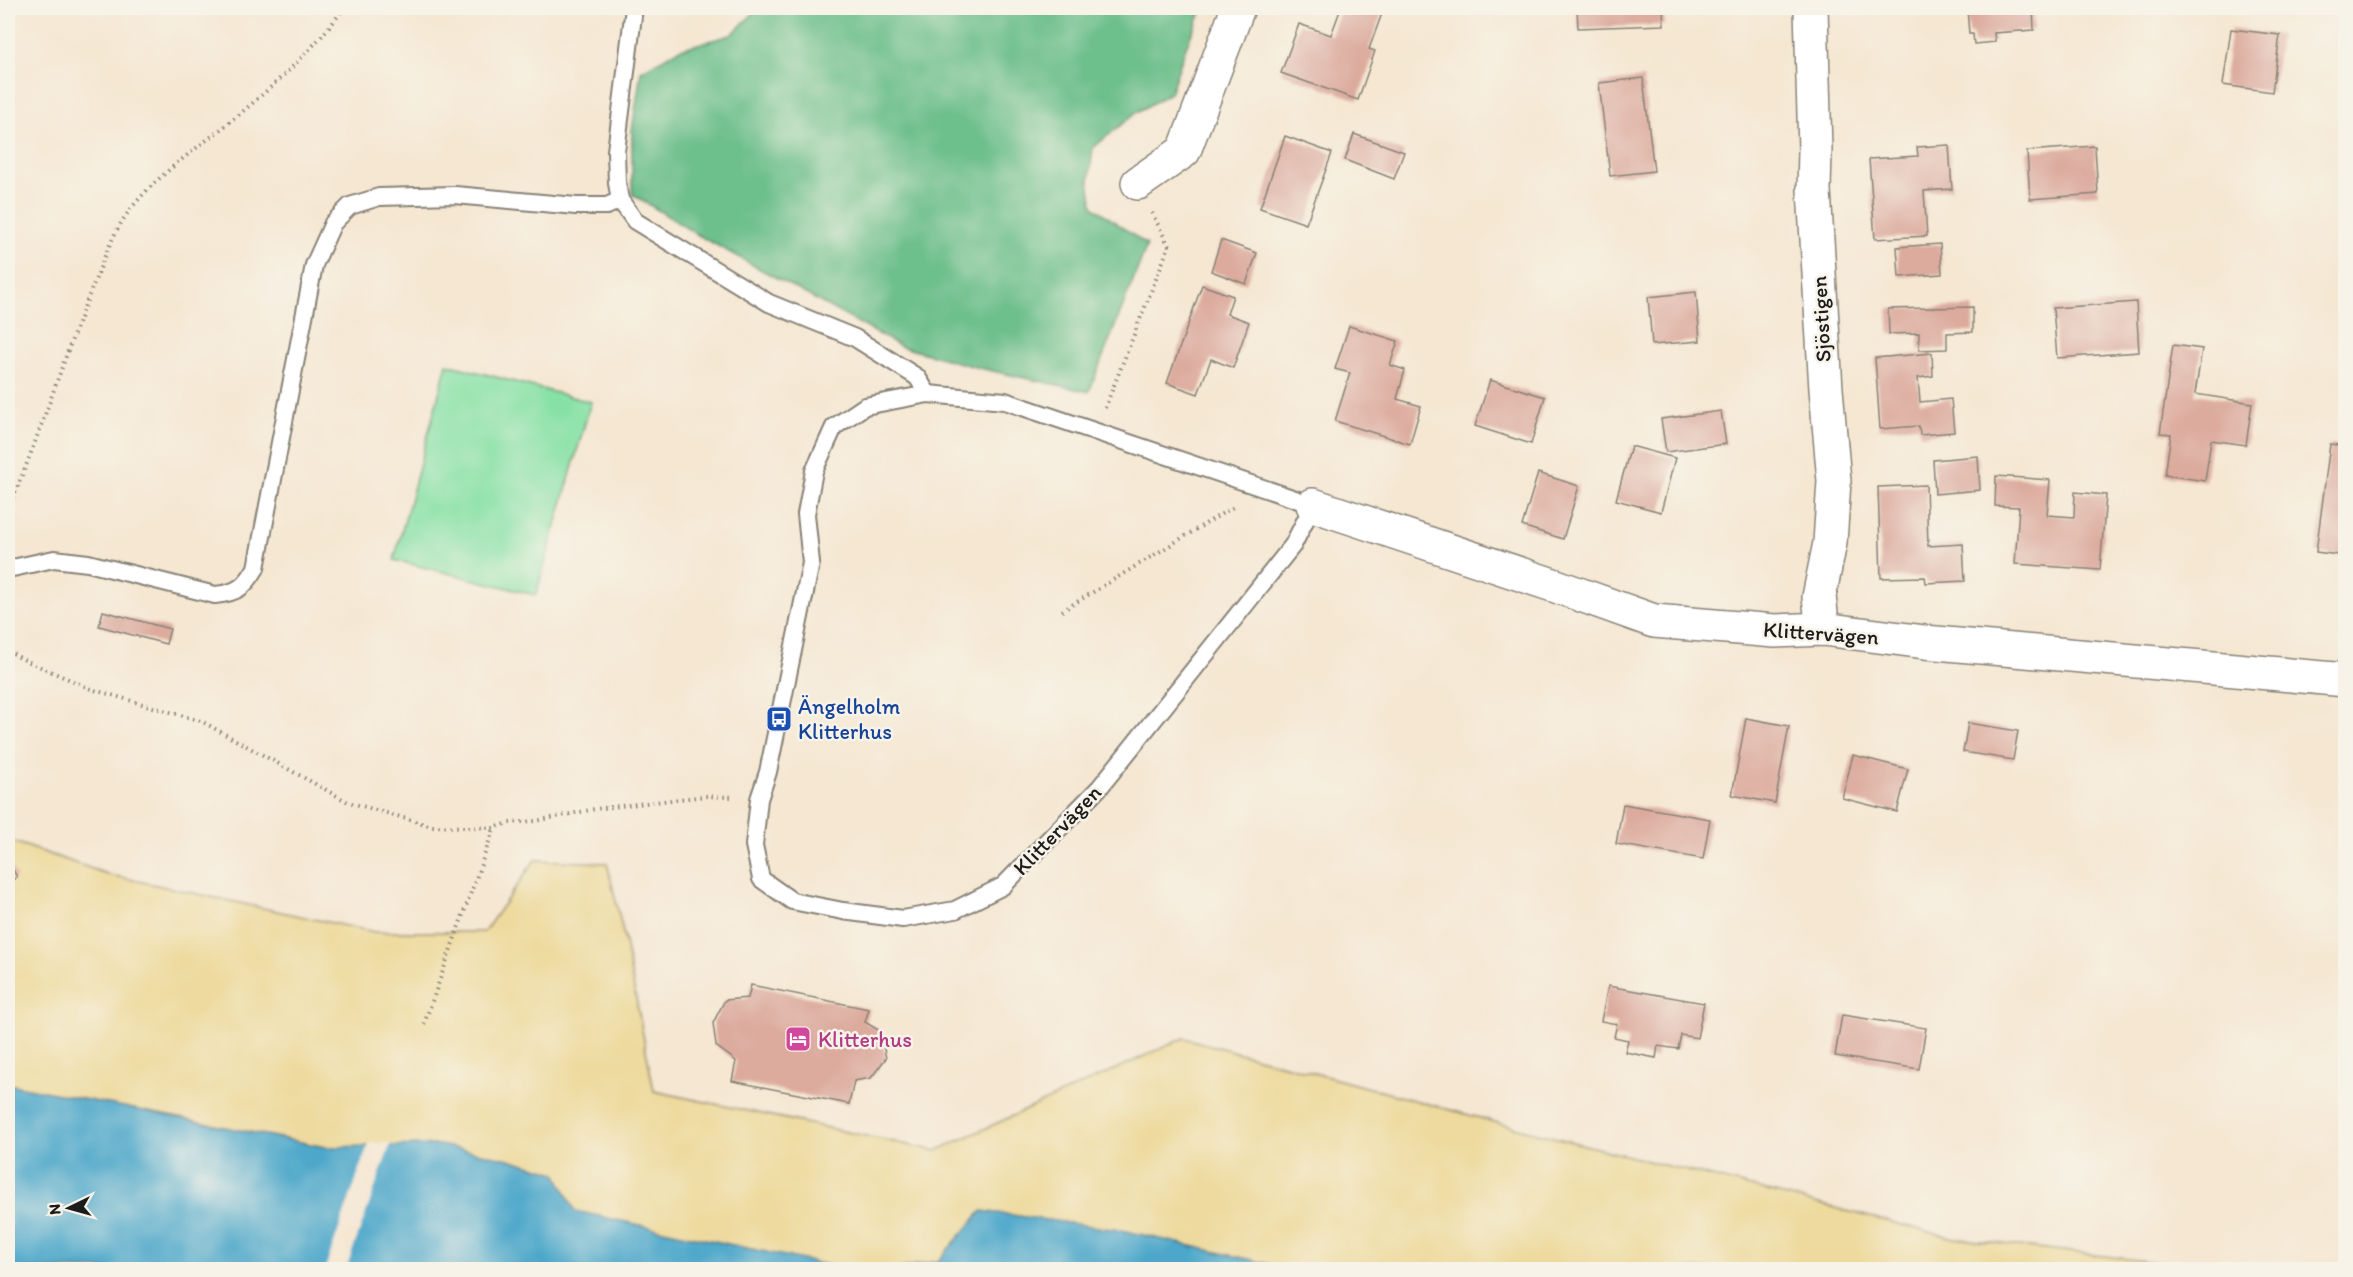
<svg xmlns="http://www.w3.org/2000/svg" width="2353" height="1277" font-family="Itim,sans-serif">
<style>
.green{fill:#87e1a6;stroke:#527e61;stroke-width:1.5}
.forest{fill:#6dbf8b;stroke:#446e54;stroke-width:1.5}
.sand{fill:#eeda9e;stroke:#857b5d;stroke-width:1.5}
.water{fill:#4da7ca;stroke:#346273;stroke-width:1.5}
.pier{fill:#f5e7d2}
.building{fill:#dcab9e}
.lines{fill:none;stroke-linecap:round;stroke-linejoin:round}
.lane-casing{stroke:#888277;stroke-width:20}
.street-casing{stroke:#888277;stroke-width:36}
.path{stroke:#888277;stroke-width:4;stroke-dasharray:1.5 4.5;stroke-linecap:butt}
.lane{stroke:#fff;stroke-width:16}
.street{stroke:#fff;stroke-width:33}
.labels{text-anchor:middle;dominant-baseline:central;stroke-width:5;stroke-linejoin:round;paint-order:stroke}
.street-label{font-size:22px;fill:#1c1c1c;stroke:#f7f3e8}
.transit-label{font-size:22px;fill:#164399;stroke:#f7f3e8;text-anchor:start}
.hotel-label{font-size:22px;fill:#b23c85;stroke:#f7f3e8;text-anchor:start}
</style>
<rect width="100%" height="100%" fill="#f7f3e8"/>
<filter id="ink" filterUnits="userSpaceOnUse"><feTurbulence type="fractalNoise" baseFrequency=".0167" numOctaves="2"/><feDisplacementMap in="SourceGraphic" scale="12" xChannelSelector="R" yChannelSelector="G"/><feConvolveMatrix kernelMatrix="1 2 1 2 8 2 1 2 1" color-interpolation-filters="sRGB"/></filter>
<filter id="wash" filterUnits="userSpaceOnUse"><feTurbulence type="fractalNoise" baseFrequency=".008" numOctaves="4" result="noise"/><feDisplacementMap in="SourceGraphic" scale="24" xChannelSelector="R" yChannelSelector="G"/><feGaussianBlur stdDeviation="1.35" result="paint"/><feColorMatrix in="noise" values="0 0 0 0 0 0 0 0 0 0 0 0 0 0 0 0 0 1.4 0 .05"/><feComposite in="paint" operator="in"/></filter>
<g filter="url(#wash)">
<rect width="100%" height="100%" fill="#f5e7d2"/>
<polygon class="green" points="447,364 591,402 536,595 394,560"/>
<polygon class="forest" points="759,8 1203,8 1186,47 1170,93 1137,112 1093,148 1089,181 1093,206 1147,245 1089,392 979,368 902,347 698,235 632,194 632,131 641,71 680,49 731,35"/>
<polygon class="sand" points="8,840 110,875 374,932 484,932 535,860 607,863 623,932 654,1091 936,1151 1184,1038 1521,1129 1954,1238 2211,1269 1291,1269 1126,1231 982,1211 938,1261 898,1269 845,1269 575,1211 556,1173 505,1158 439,1145 326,1147 8,1084"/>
<g class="water">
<polygon points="8,1084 325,1147 439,1145 505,1158 556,1173 575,1211 845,1269 8,1269"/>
<polygon points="982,1211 1126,1231 1291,1269 898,1269 938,1261"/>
</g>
<polygon class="pier" points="369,1143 391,1143 346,1269 325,1269"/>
<g id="blocks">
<g class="building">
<polygon points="1341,8 1384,8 1369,49 1375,51 1358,100 1281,73 1299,24 1331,35"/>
<polygon points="1577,8 1663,8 1664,25 1578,28"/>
<polygon points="1967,8 2033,8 2034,30 1994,33 1995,42 1974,44 1973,34 1969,34"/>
<polygon points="2231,29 2280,35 2272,92 2223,85"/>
<polygon points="1643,78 1654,171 1610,176 1599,83"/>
<polygon points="1354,134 1404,152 1394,179 1345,160"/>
<polygon points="1285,136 1332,153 1306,224 1260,208"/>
<polygon points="1949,145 1952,189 1924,191 1927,236 1875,239 1869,159 1918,156 1917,147"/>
<polygon points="2095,146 2098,194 2030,199 2027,151"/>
<polygon points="1221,240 1257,253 1246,284 1211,271"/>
<polygon points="1940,244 1942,274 1899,277 1897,247"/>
<polygon points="1202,285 1233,296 1227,314 1249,322 1233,368 1211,359 1198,394 1167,383"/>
<polygon points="1696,292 1700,341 1652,345 1648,297"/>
<polygon points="2136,302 2139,352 2057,358 2053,308"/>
<polygon points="1973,307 1973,332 1947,333 1947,349 1919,350 1919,333 1889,334 1888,309"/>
<polygon points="1349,326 1398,341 1390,365 1405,370 1397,399 1421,406 1410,444 1335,421 1350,373 1335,369"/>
<polygon points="2173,345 2202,349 2195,394 2252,403 2246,445 2211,440 2205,481 2165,475 2171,434 2160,433"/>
<polygon points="1932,353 1933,376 1918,378 1920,402 1951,399 1954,432 1920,435 1919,426 1880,429 1875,358"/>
<polygon points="1490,380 1545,397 1531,444 1475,426"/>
<polygon points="1721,411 1726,444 1666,452 1661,419"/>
<polygon points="2330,444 2346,446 2346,556 2316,552"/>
<polygon points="1631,446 1675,458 1661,512 1616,500"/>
<polygon points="1978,456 1980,490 1935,494 1933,460"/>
<polygon points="1538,473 1579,486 1563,539 1522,526"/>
<polygon points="1996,476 2050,480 2047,515 2074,517 2075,492 2106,495 2100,570 2015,564 2019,507 1995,506"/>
<polygon points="1926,485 1928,546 1963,544 1965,581 1926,583 1925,577 1881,578 1878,487"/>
<polygon points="103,611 170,629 166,644 99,626"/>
<polygon points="1746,718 1789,726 1775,803 1732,795"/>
<polygon points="1968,723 2018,731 2013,760 1963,752"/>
<polygon points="1853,755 1908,769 1897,812 1842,798"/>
<polygon points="1623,804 1710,819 1703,859 1616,844"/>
<polygon points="8,861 17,877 8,883"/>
<polygon points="751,985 869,1009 865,1022 880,1031 886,1058 871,1078 854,1081 849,1104 732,1081 736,1061 716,1046 713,1023 725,1000 748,998"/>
<polygon points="1608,986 1704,1003 1697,1038 1681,1035 1678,1049 1658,1046 1656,1058 1625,1052 1628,1040 1614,1037 1617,1024 1601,1021"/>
<polygon points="1842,1015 1926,1028 1919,1069 1835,1056"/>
</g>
</g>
</g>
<g filter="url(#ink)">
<use href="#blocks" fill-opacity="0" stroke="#888277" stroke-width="1.5"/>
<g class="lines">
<g class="lane-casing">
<g id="lane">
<polyline points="634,8 616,151 617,183 620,200 635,221 769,303 855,338 917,377 928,394"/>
<polygon points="928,394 1005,401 1313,505 1293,545 1100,787 1003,886 955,910 903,919 843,911 792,901 761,879 754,845 759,799 768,772 811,563 806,514 814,471 834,427 865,406"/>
<path d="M8,569L54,559L88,563L215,595C237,593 245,587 256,568L314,265L333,223L350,206L379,197L455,195L576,206H607L620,200"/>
</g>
</g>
<g class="street-casing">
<g id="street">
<polyline points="1811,8 1815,150 1814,190 1826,389 1834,481 1830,543 1819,597 1823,629"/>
<polyline points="1138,183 1184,151 1238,8"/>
<polyline points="1313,505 1556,586 1654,621 1775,631 1823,629 1925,642 2346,680"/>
</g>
</g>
<g class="path">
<polyline points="1105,408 1169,246 1152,213"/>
<path d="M8,509C40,437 62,361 92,288C103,262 112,233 130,210C154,178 193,151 225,126C266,93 314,50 344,8"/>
<polyline points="1062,611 1233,507"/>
<polyline points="8,650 20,658 91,689 201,721 348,802 432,826 494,828 508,823 536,821 595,809 705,796 734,797"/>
<polyline points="424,1024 494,828"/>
</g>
<use href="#lane" class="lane"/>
<use href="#street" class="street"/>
</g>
</g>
<defs>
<g id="bus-square" transform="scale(1.35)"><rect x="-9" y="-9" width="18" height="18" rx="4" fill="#1a4fb4" stroke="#f7f3e8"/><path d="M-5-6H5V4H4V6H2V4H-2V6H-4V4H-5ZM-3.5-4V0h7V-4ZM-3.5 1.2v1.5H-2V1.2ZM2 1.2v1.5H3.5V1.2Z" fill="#fff"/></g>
<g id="hotel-square" transform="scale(1.35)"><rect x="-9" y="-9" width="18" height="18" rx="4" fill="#d1479c" stroke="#f7f3e8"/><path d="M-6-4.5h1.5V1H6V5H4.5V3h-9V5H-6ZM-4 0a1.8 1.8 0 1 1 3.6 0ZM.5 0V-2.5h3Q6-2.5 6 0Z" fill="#fff"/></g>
</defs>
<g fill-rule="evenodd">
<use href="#bus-square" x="779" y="719"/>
<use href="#hotel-square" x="798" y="1039"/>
</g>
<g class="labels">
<g class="street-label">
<text transform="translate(1821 319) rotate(-93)">Sjöstigen</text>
<text transform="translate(1821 633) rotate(4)">Klittervägen</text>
<text transform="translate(1057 830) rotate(-46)">Klittervägen</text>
</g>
<g class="transit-label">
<text x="798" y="706">Ängelholm<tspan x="798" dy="25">Klitterhus</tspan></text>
</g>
<g class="hotel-label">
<text x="818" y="1039">Klitterhus</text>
</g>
</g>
<rect width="2353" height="1277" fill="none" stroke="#f7f3e8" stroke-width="30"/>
<g transform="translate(69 1208) rotate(265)" stroke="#f7f3e8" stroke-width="4.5" paint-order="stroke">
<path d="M0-4.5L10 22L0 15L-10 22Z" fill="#1c1c1c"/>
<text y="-9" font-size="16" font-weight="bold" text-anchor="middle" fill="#1c1c1c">N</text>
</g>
</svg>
